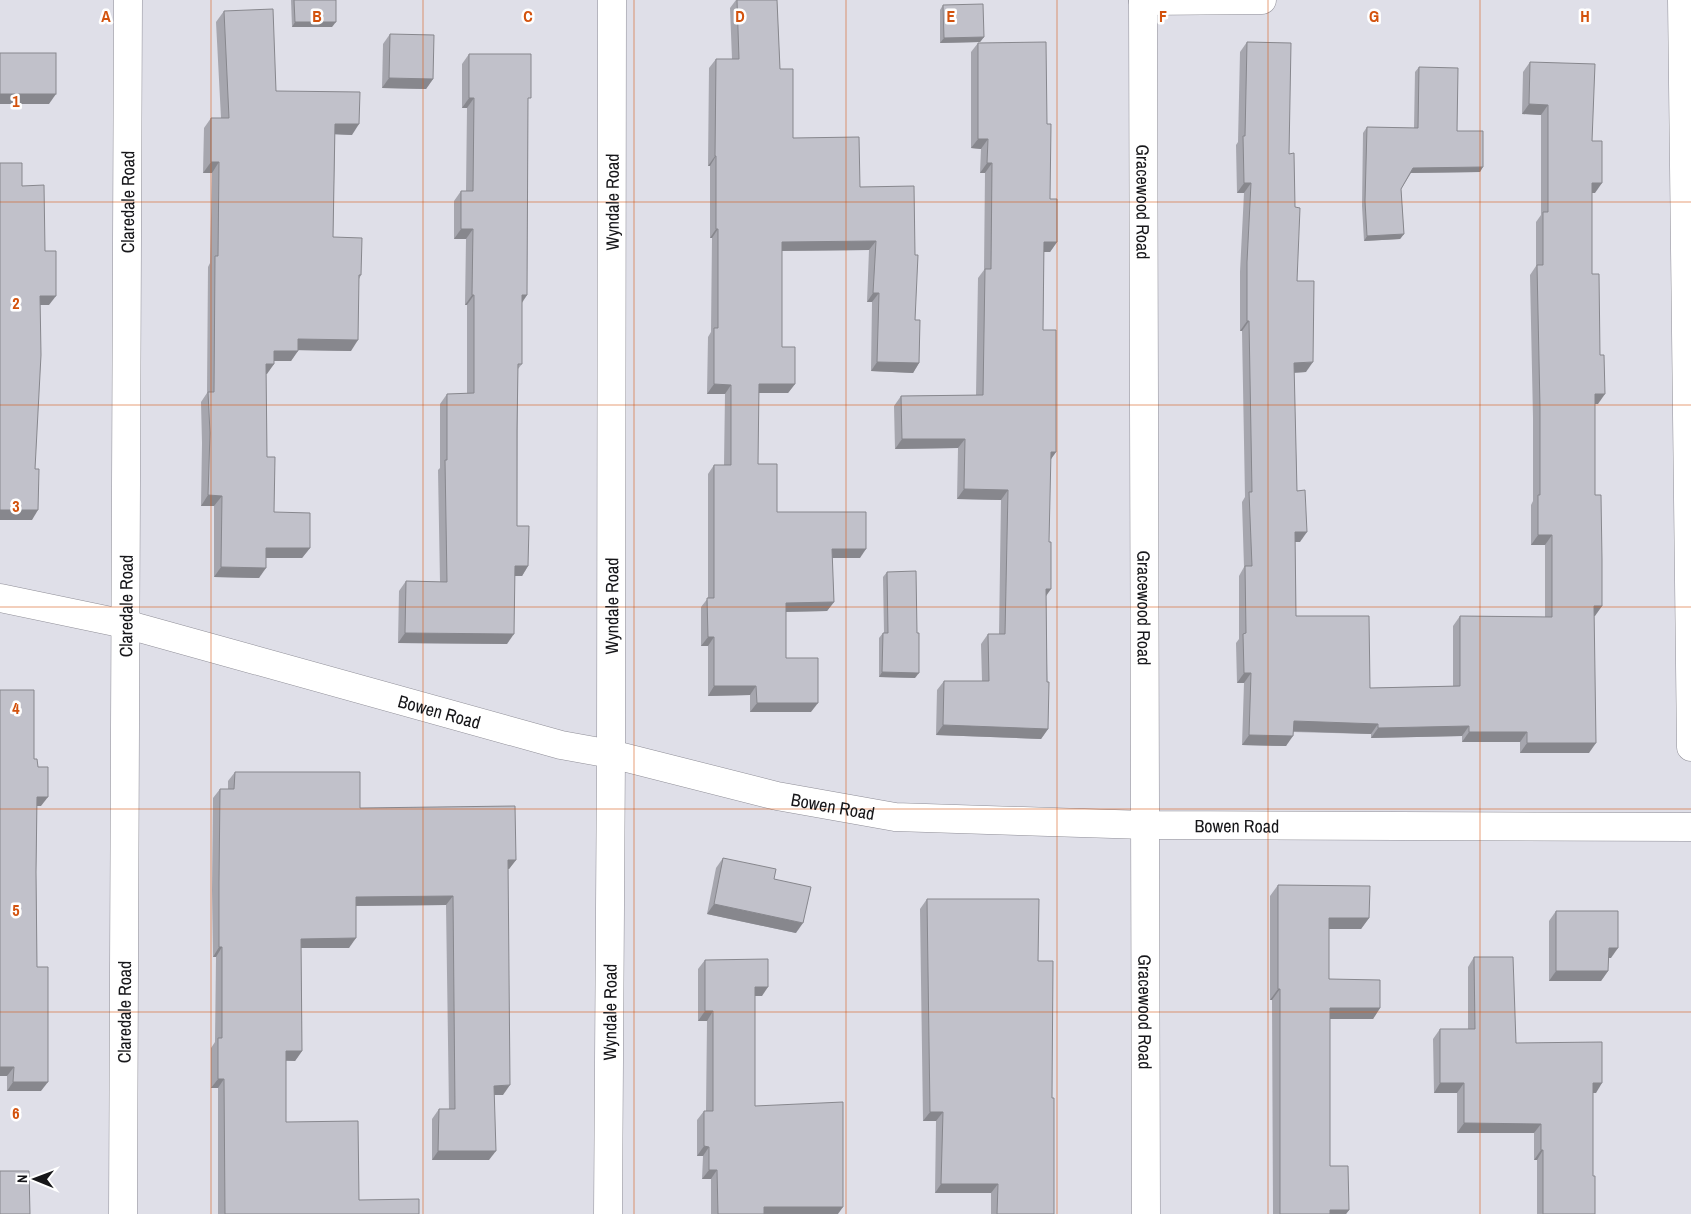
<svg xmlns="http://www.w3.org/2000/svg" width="1691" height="1214" font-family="'Archivo Narrow',sans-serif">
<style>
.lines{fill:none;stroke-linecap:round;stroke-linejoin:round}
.minor-casing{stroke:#8f8e97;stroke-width:29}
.minor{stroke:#fff;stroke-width:28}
.wall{fill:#a6a6ae}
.shaded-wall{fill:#87878d}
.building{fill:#c1c1ca;stroke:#87878d}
.grid{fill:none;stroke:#d3520d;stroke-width:1;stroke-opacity:0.55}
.labels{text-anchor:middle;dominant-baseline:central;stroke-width:5;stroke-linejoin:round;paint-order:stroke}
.street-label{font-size:18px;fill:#161619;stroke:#fff}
.grid-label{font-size:16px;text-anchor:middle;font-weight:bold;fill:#d3520d;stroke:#fff;stroke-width:5;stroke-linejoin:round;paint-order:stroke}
</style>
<rect width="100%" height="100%" fill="#dfdfe8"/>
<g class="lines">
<g class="minor-casing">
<g id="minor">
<path id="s1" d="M1143,0L1146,1214"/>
<polyline points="1682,0 1691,747"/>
<polyline points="1143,1 1262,0"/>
<path id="s2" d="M0,598L125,624L561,745L611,754L777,796L895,817L1145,825L1691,827"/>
<path id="s3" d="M123,1214L128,0"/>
<path id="s4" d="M608,1214L611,754L612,0"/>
</g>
</g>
<use href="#minor" class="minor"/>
</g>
<g class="wall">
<polygon points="291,0 336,0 332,27 292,27"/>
<polygon points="736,0 777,0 780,69 793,138 860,187 915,320 919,363 913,373 871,371 872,302 867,302 869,250 782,251 782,347 795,384 788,393 758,393 758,464 777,512 860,558 832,558 834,602 827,611 786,612 786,658 811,712 750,712 750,695 708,696 708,646 701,646 701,607 708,598 708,474 714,465 724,465 725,394 707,394 708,337 711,332 712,238 710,238 710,166 708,166 709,68 716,59 732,59 730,8"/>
<polygon points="943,5 984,37 980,42 940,43 940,10"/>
<polygon points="224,11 276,91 352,135 335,134 333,237 361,275 359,279 351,351 298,350 291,361 274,361 274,364 266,374 267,457 274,512 310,548 302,558 266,558 259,578 214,577 214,506 201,506 202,443 201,402 207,393 208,267 210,263 212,173 203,173 204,128 211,118 221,118 216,22"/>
<polygon points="390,34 433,79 426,89 382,88 383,44"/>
<polygon points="1247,42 1289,154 1297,281 1306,372 1294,373 1297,491 1300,542 1295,542 1296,616 1370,688 1453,686 1453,626 1460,616 1545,617 1545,545 1531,545 1531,505 1533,501 1533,418 1530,275 1536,266 1536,222 1541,215 1541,115 1522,114 1523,72 1530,62 1592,141 1595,193 1592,193 1592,274 1598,404 1595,404 1595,495 1602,606 1594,616 1589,753 1520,753 1520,742 1462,742 1462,736 1371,738 1371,734 1293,732 1286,746 1242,745 1244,683 1237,683 1236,643 1239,639 1239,576 1244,567 1242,502 1245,497 1242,331 1240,331 1240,272 1244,193 1237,193 1236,145 1238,142 1240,52"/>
<polygon points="978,43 1047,124 1050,199 1057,242 1050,252 1044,252 1043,330 1056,452 1050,460 1046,596 1048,729 1041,739 936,735 937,690 944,681 982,681 981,644 988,634 999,634 1001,500 957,499 958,448 895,449 894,406 901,396 976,395 978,278 984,270 985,173 980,173 981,149 971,148 971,52"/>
<polygon points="469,54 528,103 527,295 522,303 522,364 518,369 517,526 528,566 522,576 515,576 507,644 398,643 399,591 406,581 440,582 438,470 440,468 440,404 447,394 467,394 467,305 465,305 466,239 454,239 454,201 461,191 466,191 467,108 462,108 462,64"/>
<polygon points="1419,67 1480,172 1411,173 1401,189 1404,234 1400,239 1364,241 1362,206 1363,133 1367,127 1414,128 1415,72"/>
<polygon points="887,572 917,633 915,678 879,677 879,638 883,633 884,633 883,577"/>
<polygon points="34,759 41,806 37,806 36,872 37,967 41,1091 7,1091 7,1076"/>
<polygon points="235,772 360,808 516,860 509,869 508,869 503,1095 494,1095 489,1160 432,1160 432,1119 439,1109 449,1109 446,905 356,906 349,948 301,948 302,1051 295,1061 286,1061 286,1122 359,1200 419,1214 218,1214 218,1088 211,1088 211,1048 215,1042 216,957 213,957 212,890 213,798 220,789 228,789 228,781"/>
<polygon points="723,858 774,879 796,933 707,914 716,868"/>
<polygon points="1278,885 1369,918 1361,929 1329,929 1329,979 1380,1008 1373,1019 1330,1019 1330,1166 1349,1210 1346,1214 1273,1214 1272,1000 1270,1000 1270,896"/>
<polygon points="927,899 1038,961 1052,1098 1054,1214 991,1214 991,1193 935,1193 936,1121 923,1121 920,909"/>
<polygon points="1556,911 1611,958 1608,958 1608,971 1601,981 1549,981 1549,921"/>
<polygon points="1474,957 1516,1043 1596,1093 1593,1093 1593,1176 1595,1214 1537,1214 1537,1160 1534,1160 1534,1133 1457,1133 1457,1093 1434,1093 1433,1039 1440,1029 1468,1029 1468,967"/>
<polygon points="705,960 762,996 755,996 755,1106 838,1214 711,1214 711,1179 702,1179 703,1156 697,1156 697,1120 704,1111 706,1111 707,1021 698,1021 698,969"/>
</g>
<g class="shaded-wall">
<polygon points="295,22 336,22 332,27 292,27"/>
<polygon points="984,37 980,42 940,43 944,38"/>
<polygon points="389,78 433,79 426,89 382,88"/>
<polygon points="0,94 56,94 49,104 0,104"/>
<polygon points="469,98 474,98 467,108 462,108"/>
<polygon points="1529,104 1548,105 1541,115 1522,114"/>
<polygon points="335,124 359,124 352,135 328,134"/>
<polygon points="978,139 988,139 981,149 971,148"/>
<polygon points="715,156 716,156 710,166 708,166"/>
<polygon points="211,162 219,162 212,173 203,173"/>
<polygon points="987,163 992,163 985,173 980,173"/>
<polygon points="1483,167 1480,172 1410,173 1413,168"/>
<polygon points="1244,183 1251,183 1244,193 1237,193"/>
<polygon points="1592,183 1602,183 1595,193 1585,193"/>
<polygon points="461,229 473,229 466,239 454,239"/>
<polygon points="716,229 718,229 712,238 710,238"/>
<polygon points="1404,234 1400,239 1364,241 1367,236"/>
<polygon points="876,241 869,250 776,251 782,242"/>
<polygon points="1044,242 1057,242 1050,252 1038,252"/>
<polygon points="873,293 879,293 872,302 867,302"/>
<polygon points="472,295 474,295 467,305 465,305"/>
<polygon points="522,295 527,295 520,305"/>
<polygon points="40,296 56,296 49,305 33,305"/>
<polygon points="1247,321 1249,321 1242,331 1240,331"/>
<polygon points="298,339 358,340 351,351 291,350"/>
<polygon points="274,351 298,351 291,361 267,361"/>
<polygon points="877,362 919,363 913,373 871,371"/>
<polygon points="1313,362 1306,372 1287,373 1294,363"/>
<polygon points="266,364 274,364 267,374 259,374"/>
<polygon points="714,384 731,385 725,394 707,394"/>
<polygon points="759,384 795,384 788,393 752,393"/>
<polygon points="1595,394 1605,394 1598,404 1588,404"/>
<polygon points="902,439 965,439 958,448 895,449"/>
<polygon points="1051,452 1056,452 1049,462"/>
<polygon points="964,489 1008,490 1001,500 957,499"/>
<polygon points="208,495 222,496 214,506 201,506"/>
<polygon points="0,510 38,510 32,520 0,520"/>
<polygon points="1295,532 1307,532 1300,542 1288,542"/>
<polygon points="1538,535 1552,535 1545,545 1531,545"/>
<polygon points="266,548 310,548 302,558 259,558"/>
<polygon points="832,549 866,549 860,558 826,558"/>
<polygon points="515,566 528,566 522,576 508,576"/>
<polygon points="221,567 266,568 259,578 214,577"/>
<polygon points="1046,589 1051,589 1044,599"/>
<polygon points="834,602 827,611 780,612 786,603"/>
<polygon points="1594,606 1602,606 1595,616 1587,616"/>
<polygon points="405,633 514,634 507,644 398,643"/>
<polygon points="708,637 714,637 708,646 701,646"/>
<polygon points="882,672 919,673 915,678 879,677"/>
<polygon points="1244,673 1251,673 1244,683 1237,683"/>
<polygon points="714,686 756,686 750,695 708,696"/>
<polygon points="757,703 818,703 811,712 750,712"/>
<polygon points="1294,721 1378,724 1371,734 1287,731"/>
<polygon points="943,725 1048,729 1041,739 936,735"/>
<polygon points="1469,726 1462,736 1371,738 1378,728"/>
<polygon points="1469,732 1527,732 1520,742 1462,742"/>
<polygon points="1249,735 1293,736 1286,746 1242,745"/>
<polygon points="1527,743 1596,743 1589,753 1520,753"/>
<polygon points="37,797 48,797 41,806 31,806"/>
<polygon points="508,860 516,860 509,869 502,869"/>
<polygon points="453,896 446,905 349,906 356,897"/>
<polygon points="714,904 803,923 796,933 707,914"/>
<polygon points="1329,918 1369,918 1361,929 1321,929"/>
<polygon points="356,938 349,948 294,948 301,939"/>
<polygon points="219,947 222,947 216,957 213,957"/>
<polygon points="1609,948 1618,948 1611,958 1602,958"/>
<polygon points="1556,971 1608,971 1601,981 1549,981"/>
<polygon points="755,987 768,987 762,996 749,996"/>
<polygon points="1278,989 1280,989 1272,1000 1270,1000"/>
<polygon points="1330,1008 1380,1008 1373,1019 1322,1019"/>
<polygon points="705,1011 713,1011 707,1021 698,1021"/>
<polygon points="286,1051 302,1051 295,1061 280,1060"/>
<polygon points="0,1067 14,1067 7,1076 0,1076"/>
<polygon points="218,1079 224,1079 218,1088 211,1088"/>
<polygon points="13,1082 48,1082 41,1091 7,1091"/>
<polygon points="1440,1083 1464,1083 1457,1093 1434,1093"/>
<polygon points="1593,1083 1602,1083 1596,1093 1586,1093"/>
<polygon points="510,1085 503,1095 488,1095 494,1086"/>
<polygon points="930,1112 943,1112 936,1121 923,1121"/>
<polygon points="1464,1123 1541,1124 1534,1133 1457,1133"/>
<polygon points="704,1146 709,1147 703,1156 697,1156"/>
<polygon points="1541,1150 1543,1150 1537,1160 1534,1160"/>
<polygon points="438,1151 496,1151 489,1160 432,1160"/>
<polygon points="709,1170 717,1170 711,1179 702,1179"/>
<polygon points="941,1184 998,1184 991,1193 935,1193"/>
<polygon points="764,1207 843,1207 838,1214 759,1214"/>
<polygon points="1330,1210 1349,1210 1346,1214 1327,1214"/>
</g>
<g class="building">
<polygon points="294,0 336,0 336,22 295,22"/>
<polygon points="737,0 777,0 780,69 793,69 793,138 859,137 860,187 914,186 915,255 918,255 915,320 920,320 919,363 877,362 879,293 873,293 876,241 782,242 782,347 795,347 795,384 759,384 758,464 777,464 777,512 866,512 866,549 832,549 834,602 786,603 786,658 818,658 818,703 757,703 756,686 714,686 714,637 708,637 707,598 714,598 714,465 731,465 731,385 714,384 714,328 718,328 718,229 716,229 716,156 715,156 716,59 739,59"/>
<polygon points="983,4 984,37 944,38 943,5"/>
<polygon points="273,9 276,91 360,92 359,124 335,124 333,237 362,238 361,275 359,275 358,340 298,339 298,351 274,351 274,364 266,364 267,457 275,457 274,512 310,513 310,548 266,548 266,568 221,567 222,496 208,495 210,433 208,392 214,392 215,256 218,256 219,162 211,162 211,118 229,118 224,11"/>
<polygon points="390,34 434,35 433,79 389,78"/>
<polygon points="1046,42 1047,124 1051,124 1050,199 1057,199 1057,242 1044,242 1043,330 1056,330 1056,452 1051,452 1049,542 1051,542 1051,589 1046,589 1047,682 1049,682 1048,729 943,725 944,681 989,681 988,634 1005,634 1008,490 964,489 965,439 902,439 901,396 983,395 985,269 991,269 992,163 987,163 988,139 978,139 978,43"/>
<polygon points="1247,42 1291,43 1289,154 1294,153 1295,207 1300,208 1297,281 1314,281 1313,362 1294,363 1297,491 1305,490 1307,532 1295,532 1296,616 1369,616 1370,688 1460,686 1460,616 1552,617 1552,535 1538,535 1538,495 1540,495 1540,408 1537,265 1543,265 1543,212 1548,212 1548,105 1529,104 1530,62 1595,64 1592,141 1602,141 1602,183 1592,183 1592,274 1599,274 1600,355 1604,355 1605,394 1595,394 1595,495 1601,495 1602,560 1602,606 1594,606 1596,743 1527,743 1527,732 1469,732 1469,726 1378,728 1378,724 1294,721 1293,736 1249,735 1251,673 1244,673 1243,634 1246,633 1245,566 1252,566 1249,492 1252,492 1249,321 1247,321 1247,262 1251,183 1244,183 1243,136 1245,136"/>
<rect x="0" y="53" width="56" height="41"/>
<polygon points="469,54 531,54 531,98 528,98 527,295 522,295 522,364 518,364 517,430 517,526 529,526 528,566 515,566 514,634 405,633 406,581 447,582 445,460 447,460 447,394 474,393 474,295 472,295 473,229 461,229 461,191 473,191 474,98 469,98"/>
<polygon points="1419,67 1458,68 1457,131 1483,131 1483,167 1413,168 1401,189 1404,234 1367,236 1365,201 1367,127 1418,128"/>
<polygon points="0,163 22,163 22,186 44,185 45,251 56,251 56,296 40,296 41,355 35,469 39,469 38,510 0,510"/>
<polygon points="916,571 917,633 919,633 919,673 882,672 883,633 888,633 887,572"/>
<polygon points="0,690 34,690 34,759 37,759 38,767 48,767 48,797 37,797 36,872 37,967 48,967 48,1082 13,1082 14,1067 0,1067"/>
<polygon points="235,772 360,772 360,808 515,806 516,860 508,860 510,1085 494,1086 496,1151 438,1151 439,1109 455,1109 453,896 356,897 356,938 301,939 302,1051 286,1051 286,1122 358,1121 359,1200 419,1199 419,1214 225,1214 224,1079 218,1079 218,1038 222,1038 222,947 219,947 219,881 220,789 234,789"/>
<polygon points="723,858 776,869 774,879 811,887 803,923 714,904"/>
<polygon points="1278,885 1370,886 1369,918 1329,918 1329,979 1380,980 1380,1008 1330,1008 1330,1166 1348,1166 1349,1210 1330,1210 1330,1214 1280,1214 1280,989 1278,989"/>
<polygon points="927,899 1039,899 1038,961 1053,961 1052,1098 1054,1098 1054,1214 997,1214 998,1184 941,1184 943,1112 930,1112"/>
<polygon points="1556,911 1618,911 1618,948 1609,948 1608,971 1556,971"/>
<polygon points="1474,957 1513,957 1516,1043 1602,1042 1602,1083 1593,1083 1593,1176 1595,1176 1595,1214 1543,1214 1543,1150 1541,1150 1541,1124 1464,1123 1464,1083 1440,1083 1440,1029 1475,1029"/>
<polygon points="768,959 768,987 755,987 755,1106 843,1102 843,1207 764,1207 764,1214 718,1214 717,1170 709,1170 709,1147 704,1146 704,1111 713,1111 713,1011 705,1011 705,960"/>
<polygon points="0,1171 29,1171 30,1214 0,1214"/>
</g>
<path class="grid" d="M211,0V1214M423,0V1214M634,0V1214M846,0V1214M1057,0V1214M1268,0V1214M1480,0V1214M0,202H1691M0,405H1691M0,607H1691M0,809H1691M0,1012H1691"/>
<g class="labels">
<g class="street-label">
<text stroke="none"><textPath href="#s3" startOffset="1012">Claredale Road</textPath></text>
<text stroke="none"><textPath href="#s4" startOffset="1012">Wyndale Road</textPath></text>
<text stroke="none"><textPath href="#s1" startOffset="202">Gracewood Road</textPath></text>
<text stroke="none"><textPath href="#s3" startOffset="608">Claredale Road</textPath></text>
<text stroke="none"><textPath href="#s4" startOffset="608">Wyndale Road</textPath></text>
<text stroke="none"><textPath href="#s1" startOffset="608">Gracewood Road</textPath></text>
<text stroke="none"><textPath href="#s2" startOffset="454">Bowen Road</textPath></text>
<text stroke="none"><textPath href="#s2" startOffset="859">Bowen Road</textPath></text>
<text stroke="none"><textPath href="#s2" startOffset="1264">Bowen Road</textPath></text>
<text stroke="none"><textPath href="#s3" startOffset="202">Claredale Road</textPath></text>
<text stroke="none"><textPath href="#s4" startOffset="202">Wyndale Road</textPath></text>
<text stroke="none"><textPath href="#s1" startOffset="1012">Gracewood Road</textPath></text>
</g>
</g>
<g class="grid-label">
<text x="106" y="22">A</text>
<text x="317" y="22">B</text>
<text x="528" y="22">C</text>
<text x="740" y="22">D</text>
<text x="951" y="22">E</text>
<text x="1163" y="22">F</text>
<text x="1374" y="22">G</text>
<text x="1585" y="22">H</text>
<text x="16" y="107">1</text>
<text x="16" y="309">2</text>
<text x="16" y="512">3</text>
<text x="16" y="714">4</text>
<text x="16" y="916">5</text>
<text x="16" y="1119">6</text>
</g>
<g transform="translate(35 1179) rotate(271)" stroke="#ffffff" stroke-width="4" paint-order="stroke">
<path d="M0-4L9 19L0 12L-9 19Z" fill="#161619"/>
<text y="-8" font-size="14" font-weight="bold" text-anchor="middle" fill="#161619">N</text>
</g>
</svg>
